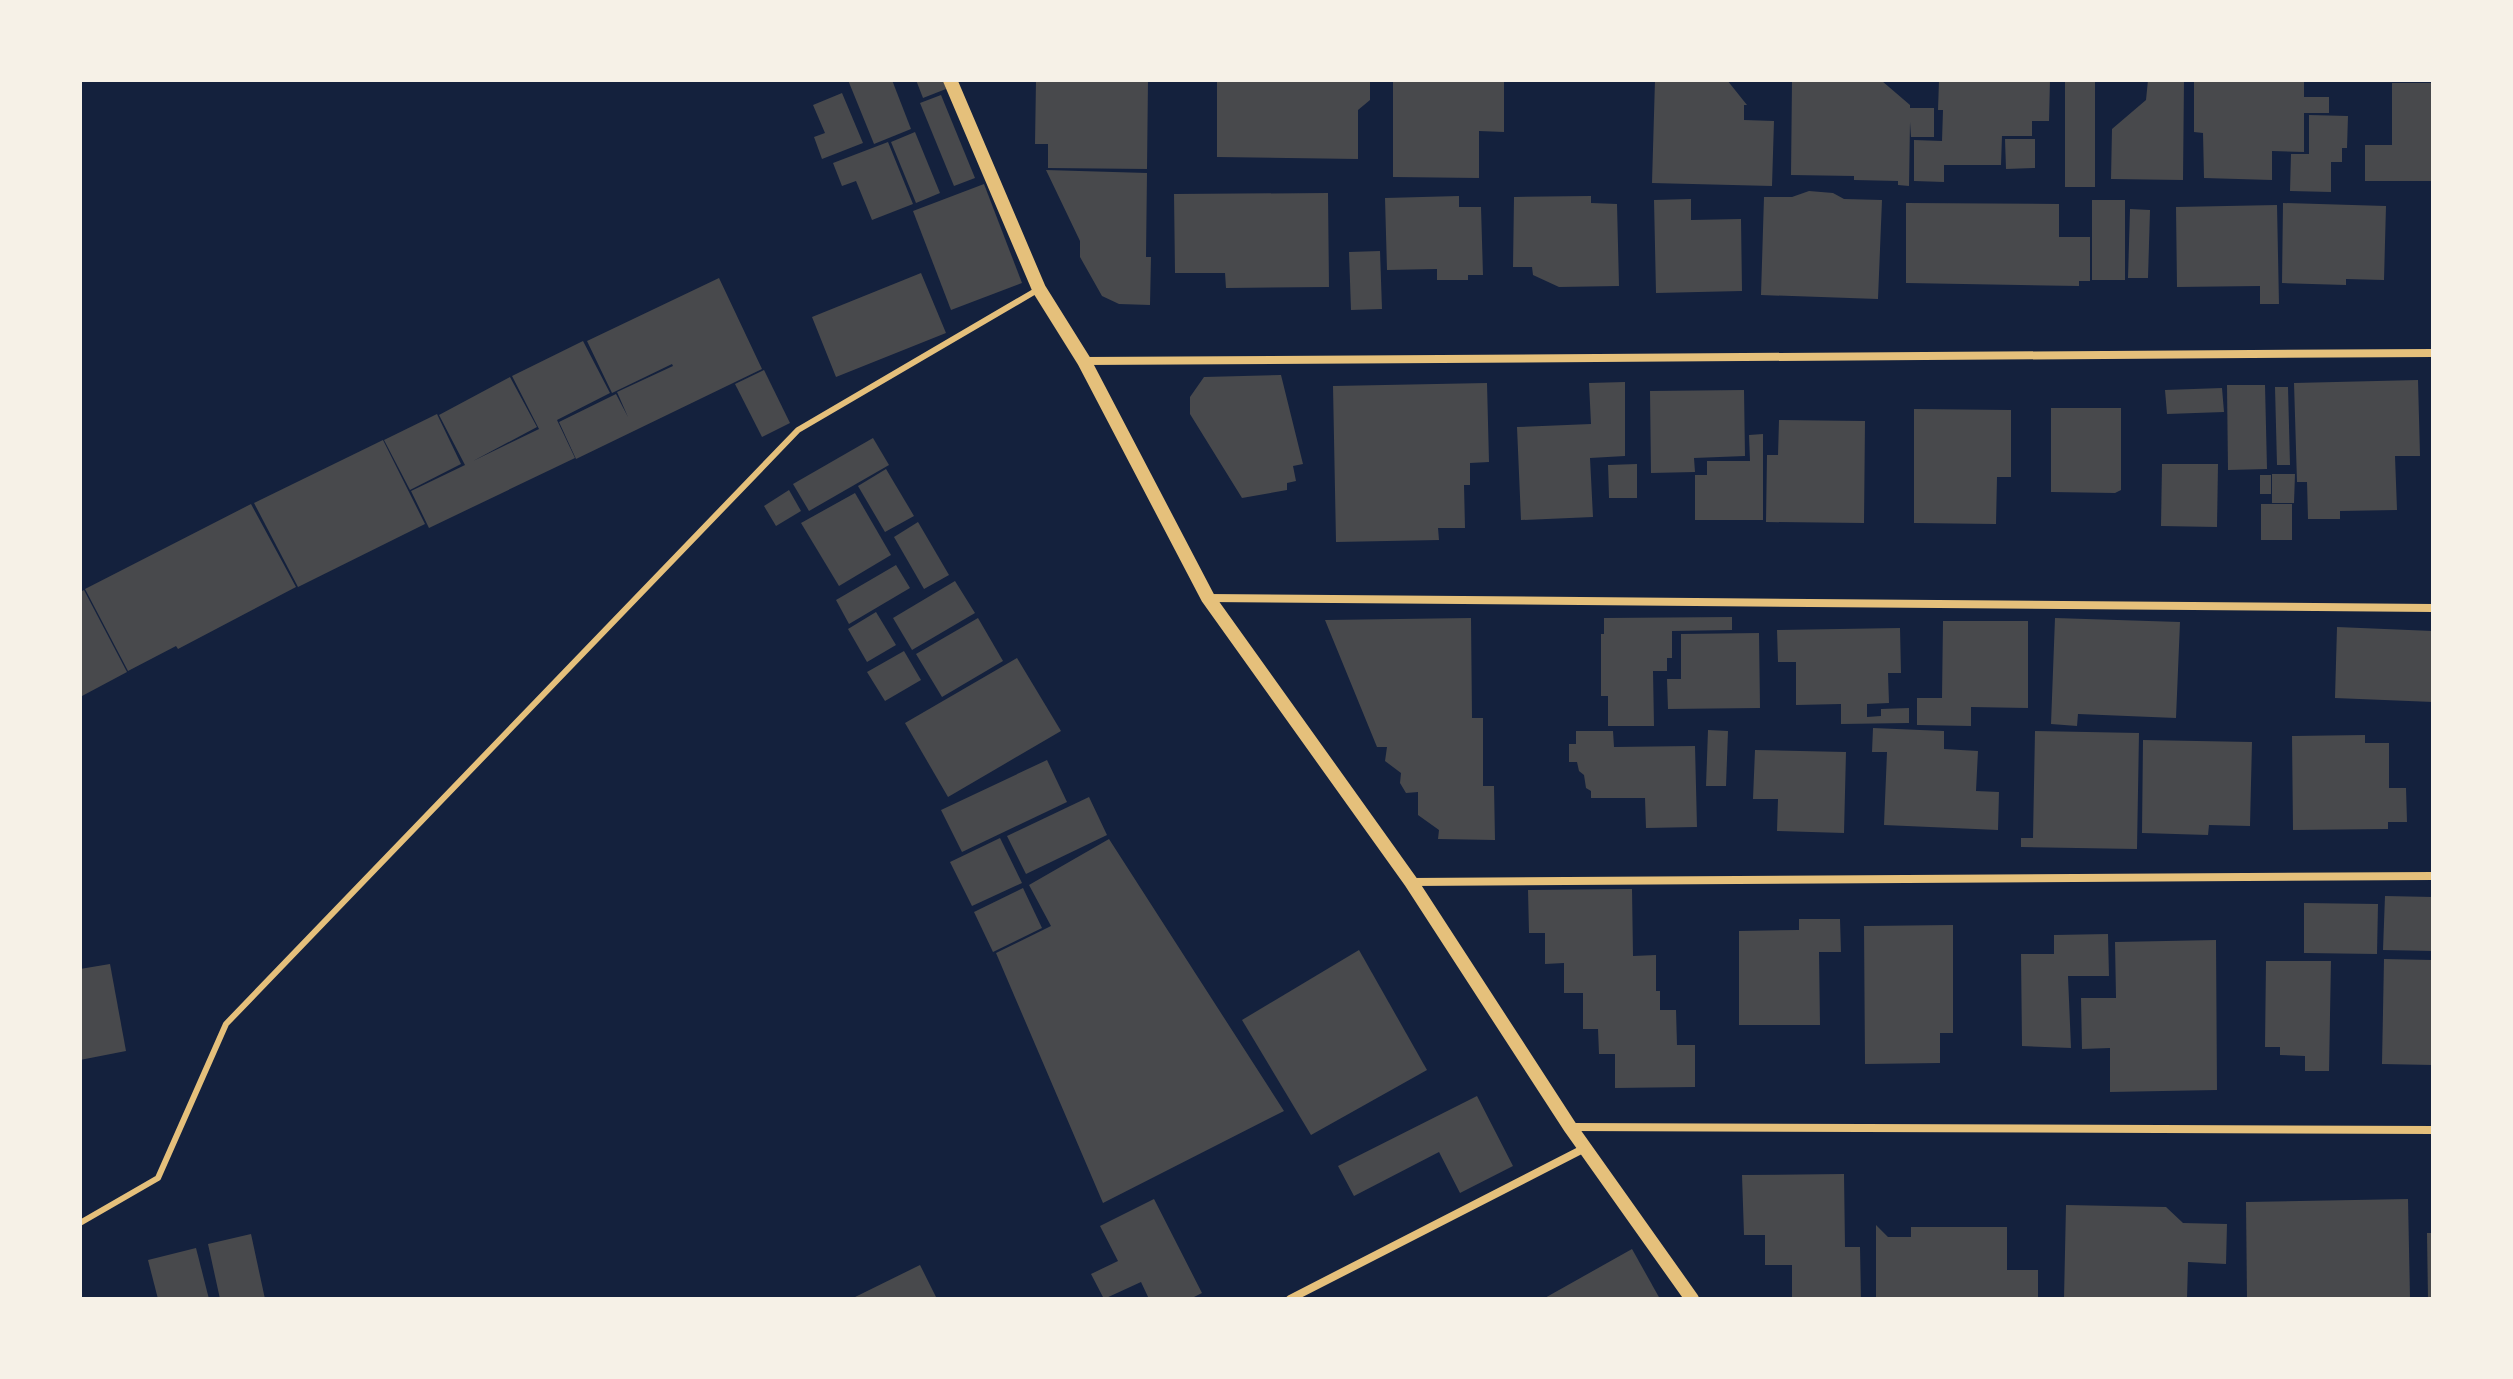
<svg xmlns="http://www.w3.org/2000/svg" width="2513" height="1379" font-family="'Exo 2',sans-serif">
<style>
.building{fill:#48494c}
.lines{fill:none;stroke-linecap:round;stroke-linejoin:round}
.service{stroke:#e5c07b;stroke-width:6}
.minor{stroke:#e5c07b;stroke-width:8}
.tertiary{stroke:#e5c07b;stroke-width:14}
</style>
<rect width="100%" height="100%" fill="#14213d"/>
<g class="building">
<polygon points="848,80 892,80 911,129 874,144"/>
<polygon points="916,80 943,80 946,89 923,98"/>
<polygon points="1036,80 1148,80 1147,169 1048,168 1048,144 1035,144"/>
<polygon points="1217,80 1370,80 1370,100 1358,110 1358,159 1217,157"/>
<polygon points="1393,80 1504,80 1504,132 1479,131 1479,178 1393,177"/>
<polygon points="1655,80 1727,80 1747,105 1744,105 1744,120 1774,121 1772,186 1652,183"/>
<polygon points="1792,80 1882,81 1910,105 1910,108 1934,108 1934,137 1911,137 1910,122 1909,186 1898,185 1898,181 1854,180 1854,176 1791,175"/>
<polygon points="1939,80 2050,80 2049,121 2032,121 2032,136 2002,136 2001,165 1944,165 1944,182 1914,181 1914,140 1942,141 1943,110 1938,110"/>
<rect x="2065" y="80" width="30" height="107"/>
<polygon points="2148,80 2184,80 2183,180 2111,179 2112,129 2146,100"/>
<polygon points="2194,80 2304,80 2304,97 2329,97 2329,113 2304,113 2304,152 2272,151 2272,180 2204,178 2203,133 2194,132"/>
<polygon points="2392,83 2433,83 2433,181 2365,181 2365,145 2392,145"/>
<polygon points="842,93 863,143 822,159 814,137 825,133 813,105"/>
<polygon points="941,95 975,178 954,186 920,103"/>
<polygon points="2309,115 2348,116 2347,148 2342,148 2342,162 2331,162 2331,192 2290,191 2291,154 2309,154"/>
<polygon points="915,132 940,193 916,203 891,142"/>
<polygon points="2005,139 2035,139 2035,168 2006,169"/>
<polygon points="888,142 913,204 872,220 856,181 842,186 833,163"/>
<polygon points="1046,170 1147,173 1146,257 1151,257 1150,305 1119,304 1102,296 1080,257 1080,241"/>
<polygon points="984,184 1022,283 951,310 913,211"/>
<polygon points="1809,191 1833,193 1844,199 1882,200 1878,299 1761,295 1764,197 1792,197"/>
<polygon points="1328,193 1329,287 1226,288 1225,273 1175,273 1174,194"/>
<polygon points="1459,196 1459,207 1481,207 1483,275 1468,275 1468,280 1437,280 1437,269 1387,270 1385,198"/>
<polygon points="1591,196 1591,203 1617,204 1619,286 1559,287 1533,275 1532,267 1513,267 1514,197"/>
<polygon points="1691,199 1691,220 1741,219 1742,291 1656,293 1654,200"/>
<rect x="2092" y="200" width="33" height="80"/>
<polygon points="1906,203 2059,204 2059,237 2090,237 2090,281 2079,281 2079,286 1906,283"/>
<polygon points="2283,203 2386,206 2384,280 2346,279 2346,285 2282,283"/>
<polygon points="2277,205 2279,304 2260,304 2260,286 2177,287 2176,207"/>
<polygon points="2130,209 2150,210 2148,278 2128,278"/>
<polygon points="1380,251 1382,309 1351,310 1349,252"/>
<polygon points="921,273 946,333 836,377 812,317"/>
<polygon points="719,278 762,369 576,459 559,422 616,394 628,417 617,392 673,366 672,364 612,393 587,341"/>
<polygon points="583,341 610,393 557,420 575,458 429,528 411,491 465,465 439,415 510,377 537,427 473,461 539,429 512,376"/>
<polygon points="764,370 790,423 762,437 735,384"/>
<polygon points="1281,375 1303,464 1293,466 1296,481 1287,483 1287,490 1242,498 1190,414 1190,397 1204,377"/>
<polygon points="2418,380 2420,456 2395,456 2397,510 2340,511 2340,519 2308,519 2307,482 2297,482 2294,383"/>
<polygon points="1625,382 1625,456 1590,458 1593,517 1521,520 1517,427 1591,424 1589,383"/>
<polygon points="1487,383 1489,462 1470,463 1470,485 1464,485 1465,528 1438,528 1439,540 1336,542 1333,386"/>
<polygon points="2227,385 2265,385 2267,469 2228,470"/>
<polygon points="2275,387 2288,387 2290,465 2277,465"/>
<polygon points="2222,388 2224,412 2167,414 2165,390"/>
<polygon points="1744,390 1745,456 1694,458 1695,472 1651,473 1650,391"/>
<polygon points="2051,408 2121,408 2121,490 2115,493 2051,492"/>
<polygon points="1914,409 2011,410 2011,477 1997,477 1996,524 1914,523"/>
<polygon points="437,414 461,464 410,490 384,440"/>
<polygon points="1779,420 1865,421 1864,523 1766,522 1767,455 1778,455"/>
<polygon points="1763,434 1763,520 1695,520 1695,475 1707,475 1707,461 1750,461 1749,435"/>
<polygon points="873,438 889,465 809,511 793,484"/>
<polygon points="383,440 425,524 298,587 254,503"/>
<polygon points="1637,464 1637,498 1609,498 1608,465"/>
<polygon points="2162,464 2218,464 2217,527 2161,526"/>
<polygon points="886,469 914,516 885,532 858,486"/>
<polygon points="2272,474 2295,474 2294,503 2272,503"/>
<rect x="2260" y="475" width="11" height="19"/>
<polygon points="789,490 801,511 776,526 764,506"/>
<polygon points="855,493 891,555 839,586 801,523"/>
<polygon points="251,504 296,587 178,649 176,646 128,671 85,589"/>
<rect x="2261" y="504" width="31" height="36"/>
<polygon points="918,522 949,575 924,589 894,537"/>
<polygon points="896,565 910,588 849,624 836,600"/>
<polygon points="955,581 975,613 912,650 893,618"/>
<polygon points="84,590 127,672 82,696 80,592"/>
<polygon points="876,612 896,645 867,662 848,629"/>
<polygon points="1732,617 1732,630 1672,631 1672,658 1667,658 1667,671 1653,671 1654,726 1608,726 1608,696 1601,696 1601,634 1604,634 1604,618"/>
<polygon points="978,618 1003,661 942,697 916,654"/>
<polygon points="1471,618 1472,718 1483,718 1483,786 1494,786 1495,840 1438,839 1439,830 1418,815 1418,792 1406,793 1400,783 1401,773 1385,761 1387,747 1377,747 1325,620"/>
<polygon points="2055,618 2180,622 2176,718 2078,714 2077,726 2051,724"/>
<polygon points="1943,621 2028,621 2028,708 1971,707 1971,726 1917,725 1917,698 1942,698"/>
<polygon points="2337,627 2433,631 2433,702 2335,698"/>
<polygon points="1900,628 1901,673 1888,673 1889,703 1867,704 1867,717 1881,716 1881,709 1909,708 1909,723 1841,724 1841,704 1796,705 1796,662 1778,662 1777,630"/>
<polygon points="1759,633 1760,708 1668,709 1667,679 1681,679 1681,634"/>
<polygon points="904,651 921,680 885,701 867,672"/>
<polygon points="1017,658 1061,731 948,797 905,723"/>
<polygon points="1873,728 1944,731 1944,749 1978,751 1976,791 1999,792 1998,830 1884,825 1887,752 1872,752"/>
<polygon points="1708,730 1728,731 1726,786 1706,786"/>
<polygon points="1576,731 1613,731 1614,747 1695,746 1697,827 1646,828 1645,798 1591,798 1591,791 1586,788 1584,775 1579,771 1577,762 1569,762 1569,744 1576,744"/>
<polygon points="2035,731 2139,733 2137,849 2021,847 2021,838 2033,838"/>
<polygon points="2365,735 2365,743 2389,743 2389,788 2406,788 2407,822 2388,822 2388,829 2293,830 2292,736"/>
<polygon points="2143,740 2252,742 2250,826 2209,825 2208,835 2142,833"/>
<polygon points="1755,750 1846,752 1844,833 1777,831 1778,799 1753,799"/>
<polygon points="1047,760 1067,802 962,852 941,810"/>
<polygon points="1089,797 1107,835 1026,874 1007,836"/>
<polygon points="1000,838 1022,883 972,906 950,862"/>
<polygon points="1109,839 1284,1111 1103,1203 996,953 1051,926 1029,885"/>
<polygon points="1023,888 1042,928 993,952 974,912"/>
<polygon points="1632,889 1633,956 1656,955 1656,991 1660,991 1660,1010 1676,1010 1677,1045 1695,1045 1695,1087 1615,1088 1615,1054 1599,1054 1598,1029 1583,1029 1583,993 1564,993 1564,963 1545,964 1545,933 1529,933 1528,890"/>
<polygon points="2385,896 2433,897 2433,951 2383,950"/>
<polygon points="2304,903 2378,904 2377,954 2304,953"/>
<polygon points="1799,919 1840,919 1841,952 1819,952 1820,1025 1739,1025 1739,931 1799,930"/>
<polygon points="1953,925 1953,1033 1940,1033 1940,1063 1865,1064 1864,926"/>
<polygon points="2108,934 2109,976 2068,976 2071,1048 2022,1046 2021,954 2054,954 2054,935"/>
<polygon points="2216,940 2217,1090 2110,1092 2110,1048 2082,1049 2081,998 2116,998 2115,942"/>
<polygon points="1359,950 1427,1070 1311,1135 1242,1020"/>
<polygon points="2384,959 2433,960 2433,1065 2382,1064"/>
<polygon points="2266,961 2331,961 2329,1071 2305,1071 2305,1056 2280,1055 2280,1047 2265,1047"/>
<polygon points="110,964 126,1051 80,1060 80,969"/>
<polygon points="1477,1096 1513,1166 1460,1193 1439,1152 1354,1196 1338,1166"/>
<polygon points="1844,1174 1845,1247 1860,1247 1861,1299 1792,1299 1792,1265 1765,1265 1765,1235 1744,1235 1742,1175"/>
<polygon points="1154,1199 1202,1293 1190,1299 1149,1299 1141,1282 1104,1299 1091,1274 1118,1261 1100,1226"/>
<polygon points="2408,1199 2410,1299 2247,1299 2246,1202"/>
<polygon points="2066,1205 2166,1207 2183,1223 2227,1224 2226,1264 2188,1262 2187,1299 2064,1299"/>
<polygon points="1876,1225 1888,1237 1911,1237 1911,1227 2007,1227 2007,1270 2038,1270 2038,1299 1876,1299"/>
<polygon points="2427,1233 2433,1233 2433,1299 2428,1299"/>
<polygon points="251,1234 265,1299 220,1299 208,1244"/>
<polygon points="196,1248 209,1299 158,1299 148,1260"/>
<polygon points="1632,1249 1660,1299 1543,1299"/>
<polygon points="920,1265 937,1299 851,1299"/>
</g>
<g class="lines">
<polyline class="service" points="80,1223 158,1178 226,1024 798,430 1039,289"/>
<g class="minor">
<polyline points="1084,361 2433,353"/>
<polyline points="1208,598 2433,608"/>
<polyline points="1411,882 2433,876"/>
<polyline points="1570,1127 2433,1130"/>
<polyline points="1290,1299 1585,1148"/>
</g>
<polyline class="tertiary" points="950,80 1039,289 1084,361 1208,598 1411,882 1570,1127 1692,1299"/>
</g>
<rect width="2513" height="1379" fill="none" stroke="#f6f1e7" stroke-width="164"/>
</svg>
